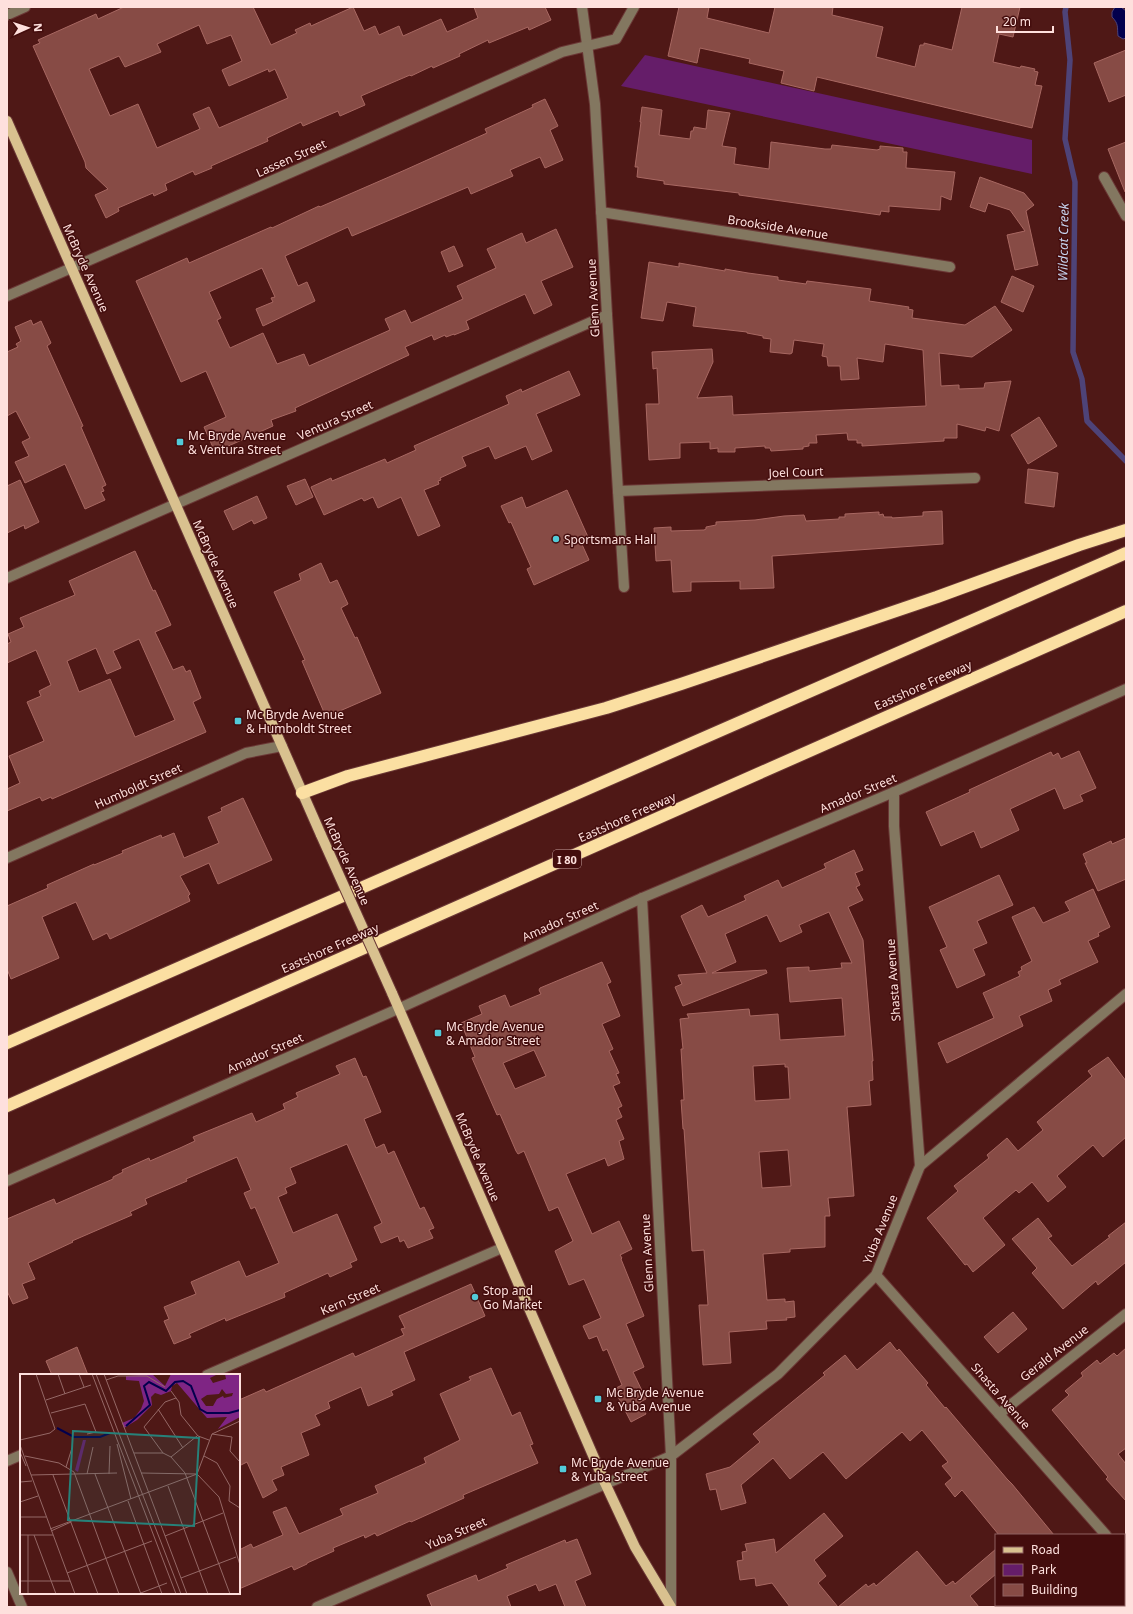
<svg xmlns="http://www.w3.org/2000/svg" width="1133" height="1614" font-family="'Noto Sans',sans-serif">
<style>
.green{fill:#651d69}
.water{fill:#02004d;stroke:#4e4378}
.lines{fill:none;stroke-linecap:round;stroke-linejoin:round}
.stream{stroke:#4e4378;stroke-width:5.5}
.building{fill:#874b45;stroke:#a86862;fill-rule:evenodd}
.minor-casing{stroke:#6b3836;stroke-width:12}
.major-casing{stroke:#6b3836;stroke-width:12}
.highway-casing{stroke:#6b3836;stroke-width:14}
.minor{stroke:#837760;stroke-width:10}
.major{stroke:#d9c18f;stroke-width:10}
.highway{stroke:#fbdfa2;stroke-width:12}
.major-bridge-casing{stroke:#6b3836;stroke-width:12;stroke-linecap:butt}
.major-bridge{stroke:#d9c18f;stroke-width:10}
.poi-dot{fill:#52cbd9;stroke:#440d0d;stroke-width:1.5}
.labels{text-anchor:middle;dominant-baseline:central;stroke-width:3;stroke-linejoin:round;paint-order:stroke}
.shield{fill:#440d0d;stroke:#c6a19f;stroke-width:1}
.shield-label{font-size:11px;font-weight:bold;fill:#fee0dd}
.street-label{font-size:12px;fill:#fee0dd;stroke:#440d0d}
.poi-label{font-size:12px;fill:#fee0dd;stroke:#440d0d;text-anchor:start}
.water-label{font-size:13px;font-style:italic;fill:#c6d2ed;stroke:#440d0d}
.inset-river{fill:none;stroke:#02004d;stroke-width:2}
.inset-road{fill:none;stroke:#956866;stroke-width:1}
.view{fill:#278179;fill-opacity:0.15;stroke:#278179;stroke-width:2}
.inset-edge{fill:none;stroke:#fee0dd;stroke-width:2}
</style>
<rect width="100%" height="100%" fill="#4f1816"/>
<polygon class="green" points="645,55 1032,140 1032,174 621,86"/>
<path class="water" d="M1115,7H1121L1126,11V38L1123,39L1118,36C1117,27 1119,24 1112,17V12Z"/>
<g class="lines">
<polyline class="stream" points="1066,7 1065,12 1070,60 1065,139 1075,182 1073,352 1082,379 1087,421 1126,461"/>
</g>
<g class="building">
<path d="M124,7H253L271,45L297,33L295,30L310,23L311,26L353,7L364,31L375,26L379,35L399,26L403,36L441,19L447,32L478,18L474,7H545L551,20L529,30L528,27L489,43L488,40L459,54L460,56L433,68L432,66L411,76L410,75L361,96L365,105L340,116L338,111L303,126L301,122L267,138L268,141L211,166L212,168L195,175L193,171L165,184L167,190L154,196L153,193L118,208L119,211L106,218L95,195L108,189L86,168L85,162L33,46L40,43L38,40L96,14L98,19ZM199,25L207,44L231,35L242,61L222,70L229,86L268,69L269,72L275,69L288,98L219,128L209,107L193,114L200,129L157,148L138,104L110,116L89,69L119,56L125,67L161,52L157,44Z"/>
<polygon points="679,7 709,7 707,18 769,33 775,7 833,7 832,15 883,27 876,57 915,67 920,45 924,45 924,43 952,50 962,7 1020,7 1013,37 999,34 993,62 1020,68 1021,66 1035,69 1034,71 1038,72 1035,85 1042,86 1032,128 817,77 814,91 781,83 784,71 749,63 750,59 700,48 697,63 668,56"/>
<polygon points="1126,50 1126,95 1109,102 1094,63"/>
<polygon points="545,99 558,126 550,130 563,160 545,168 540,157 510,170 513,176 471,194 468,187 352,236 348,227 285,256 298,286 307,282 315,301 263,326 256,309 273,302 271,298 275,297 262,268 209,292 221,318 217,320 230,348 263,333 277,364 304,354 309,366 390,330 385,319 405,310 411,323 463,299 457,286 496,268 487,249 522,233 526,243 556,229 573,267 541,281 552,305 534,314 525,294 466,321 469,329 454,335 454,334 446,337 445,335 434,340 432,335 405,347 409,355 295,408 296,411 271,420 273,426 215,452 204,427 226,417 206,371 181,382 136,281 187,258 189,263 271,227 272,228 319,206 320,207 405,170 487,133 485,129 533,107 532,105"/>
<polygon points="642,107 662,110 659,135 690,139 691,131 693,131 694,127 706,129 708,110 730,113 722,146 736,148 734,164 769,169 771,142 825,149 831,149 832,145 877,150 880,149 880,146 903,148 903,152 907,152 906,168 955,172 951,200 941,196 940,210 889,206 889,212 881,211 880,215 739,195 739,193 664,184 664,181 637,177 638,167 635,167 641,122 640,122"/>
<polygon points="1126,142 1126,191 1125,192 1108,149"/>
<polygon points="980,177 1024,193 1034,205 1026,211 1038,265 1015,270 1007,235 1025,231 1010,210 988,203 985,212 970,207"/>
<polygon points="454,246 463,266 449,272 441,252"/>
<polygon points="649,262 679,267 679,263 725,271 725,269 748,273 778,277 778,280 806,284 807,281 871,289 869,301 909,307 908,309 913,310 912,318 965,325 995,306 1012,330 972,357 939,353 941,386 959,385 959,389 984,388 985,383 1011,381 999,431 986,427 985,431 957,424 957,438 944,438 944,441 862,446 862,443 857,443 857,440 848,440 847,433 816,435 817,443 809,443 809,446 803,447 803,449 771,451 770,448 765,448 765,446 735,448 735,452 718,452 718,448 710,449 710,442 680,443 680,458 649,460 646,404 659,404 657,368 653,369 652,352 712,349 713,362 697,398 732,396 733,415 926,406 923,350 885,344 883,362 857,358 859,379 841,380 840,366 828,366 827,357 822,356 824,344 794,340 792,353 790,354 770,352 771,339 763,338 763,336 747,333 747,332 693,326 696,307 667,302 663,321 641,318"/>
<polygon points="1012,276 1034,286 1023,312 1001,302"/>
<polygon points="31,320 33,325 41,321 51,343 47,346 83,426 81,427 106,485 102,487 104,491 101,492 105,500 85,509 65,464 25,483 15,462 29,456 22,442 30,438 16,411 7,416 7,352 18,347 16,344 21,341 15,327"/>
<polygon points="569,371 580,395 536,414 552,451 532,460 526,446 495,459 489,446 462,457 466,466 440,478 441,480 438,481 439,484 424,490 440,526 418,536 401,497 378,508 373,497 364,501 362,498 324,515 311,487 331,478 332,481 385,459 387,463 416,450 414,446 509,404 506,396 521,389 522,392"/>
<polygon points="1039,417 1057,446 1028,464 1011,435"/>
<polygon points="1028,469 1058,473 1054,507 1025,503"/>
<polygon points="305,479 313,497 296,505 287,486"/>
<polygon points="20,480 39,522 25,529 24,525 7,533 7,486"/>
<polygon points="567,490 588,537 580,540 589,560 534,585 527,569 531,567 511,522 509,523 501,506 522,497 526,508 529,507"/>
<polygon points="257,496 267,518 254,524 252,520 233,530 224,511"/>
<polygon points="942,511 943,544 772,556 774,588 740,589 740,581 691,582 691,591 673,592 671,560 656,561 654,528 671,527 671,531 704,530 706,529 706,527 716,525 716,522 755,520 784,516 804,515 806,521 839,519 839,517 845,517 845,514 879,512 879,515 883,514 884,517 892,517 892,518 923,516 923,512"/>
<path d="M135,551L153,591L155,590L171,625L155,632L173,670L183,666L186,672L190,670L201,698L193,702L206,732L52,799L51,797L42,801L40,797L7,811V789L20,783L9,756L44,741L27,702L41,696L39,691L51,685L36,650L7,663V644L11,642L8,634L24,627L20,618L75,595L69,581ZM139,639L175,720L135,737L110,679L79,692L67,661L96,648L107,674L121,668L113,651Z"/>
<polygon points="321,563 330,583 337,580 348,604 341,608 355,638 357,637 381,693 326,717 302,661 305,660 274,592 301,580 299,574"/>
<polygon points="1079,751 1096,788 1080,795 1083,801 1064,809 1055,788 1010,809 1019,830 981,848 974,831 941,846 926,812 970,792 969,790 1051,752 1053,756 1058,753 1061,759"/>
<polygon points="243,798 272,860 218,884 209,863 180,876 190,894 188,896 190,901 110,939 107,933 93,940 76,902 42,917 59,958 11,979 7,969 7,906 48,888 47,885 94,864 94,865 123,853 122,851 161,835 162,838 174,833 184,858 219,843 208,817 222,811 221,808"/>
<polygon points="1126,838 1126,879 1098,891 1085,863 1087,863 1083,854 1111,841 1112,844"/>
<path d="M854,850L863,870L855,873L860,885L856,887L863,900L848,907L863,940L873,1061H872L873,1080L869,1081L871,1105L847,1107L854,1196L828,1198L830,1216H825V1247L790,1249V1252L763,1254L767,1300L785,1299V1302L794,1301L795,1317L786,1318L787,1320L766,1321L767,1329L729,1332L731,1363L703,1365L699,1305H708L704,1250L692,1251L684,1129H683L681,1100H684L681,1049H683L680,1019L689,1018L687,1014L749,1009L750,1016L778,1014L780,1040L845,1036L842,998L790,1002L787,968L809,967V971L842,968L841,963H852L829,912L799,925L802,932L780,942L767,915L725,934L736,962L712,973L766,970L767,973L683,1006L675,987L682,984L678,975L707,973L681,916L702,905L708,917L746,900L744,896L778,880L782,888L826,868L824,864ZM785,1064V1067H788L790,1099L755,1101L753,1066ZM788,1150L791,1186L762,1188L759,1152Z"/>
<polygon points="999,875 1013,905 977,921 987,943 973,949 985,975 957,988 940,950 947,947 929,907"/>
<polygon points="1093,889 1110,927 1098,933 1099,936 1088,941 1098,962 1059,980 1061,984 1048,990 1052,1001 1019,1016 1023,1026 947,1063 938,1043 994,1018 983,993 1020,976 1018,972 1022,970 1021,967 1032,961 1012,917 1034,907 1043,923 1070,911 1065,902"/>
<path d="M602,962L611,982L607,984L620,1016L602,1024L613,1049L609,1051L619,1073L616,1074L620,1083L613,1086L622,1106L618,1108L622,1117L616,1120L624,1139L619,1141L624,1159L608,1166L605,1158L566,1174L592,1234L619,1221L632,1249L620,1255L622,1258L621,1259L644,1316L626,1324L644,1367L633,1372L646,1399L640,1402L646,1414L631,1422L614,1389L622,1385L607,1349L603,1351L597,1336L589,1339L583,1326L601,1318L584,1279L569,1285L555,1251L573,1241L558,1207L549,1211L524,1151L518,1154L516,1151L500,1114L497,1115L472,1058L475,1057L461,1023L482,1014L479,1006L505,995L510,1007L541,994L539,990L540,988ZM534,1050L546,1076L515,1089L503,1063Z"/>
<polygon points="1108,1057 1126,1081 1126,1137 1103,1157 1093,1145 1057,1176 1066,1187 1048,1202 1032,1182 1019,1193 1016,1190 983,1218 1005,1245 973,1272 967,1264 965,1265 927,1218 958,1191 954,1186 989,1158 987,1155 1007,1138 1018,1151 1043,1130 1037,1122 1092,1076 1088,1071"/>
<polygon points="355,1058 363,1077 366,1076 381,1112 364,1119 376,1148 384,1144 388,1154 394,1151 420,1209 424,1207 434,1228 429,1230 433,1238 408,1248 404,1240 400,1242 398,1236 381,1243 374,1227 382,1223 347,1144 290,1168 296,1183 285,1188 287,1193 278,1197 293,1233 337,1214 357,1260 350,1263 352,1267 330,1277 328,1273 284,1293 285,1297 226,1321 225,1318 189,1334 191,1337 174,1344 164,1321 169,1319 164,1307 196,1294 191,1282 239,1261 246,1277 279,1263 255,1207 251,1209 244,1193 251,1190 237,1157 186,1179 187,1181 145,1199 147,1204 130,1212 132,1215 72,1241 73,1242 28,1263 35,1279 22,1284 28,1298 13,1304 7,1291 7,1219 54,1199 56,1204 113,1179 113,1177 123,1172 122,1170 149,1158 150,1161 180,1148 195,1141 193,1137 252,1113 256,1122 285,1109 283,1104 298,1097 296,1093 340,1074 336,1066"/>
<polygon points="1038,1218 1052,1236 1048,1238 1072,1266 1110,1237 1108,1236 1126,1222 1126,1262 1098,1285 1096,1281 1063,1309 1032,1273 1037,1268 1012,1239"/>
<polygon points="471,1284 485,1316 404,1352 415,1380 391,1391 393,1395 368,1406 361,1387 328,1402 330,1408 315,1415 320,1425 301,1433 309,1455 281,1467 284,1475 272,1480 277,1490 263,1498 247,1462 239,1466 239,1400 264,1389 266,1392 353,1353 355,1357 404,1335 401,1329 405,1328 399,1316"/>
<polygon points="1013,1312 1027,1329 998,1353 984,1337"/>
<polygon points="890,1342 897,1351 899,1349 928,1383 926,1385 945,1408 946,1407 1007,1479 1012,1484 1054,1535 999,1535 962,1490 955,1497 945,1484 952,1478 942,1466 948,1462 922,1430 910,1441 902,1432 846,1479 823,1452 790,1479 773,1458 741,1485 746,1503 721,1510 716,1489 710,1490 706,1474 730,1467 760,1442 753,1434 825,1375 823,1373 845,1355 857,1370"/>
<polygon points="77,1347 88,1375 52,1375 46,1361"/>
<polygon points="1126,1348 1126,1448 1118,1454 1126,1464 1126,1501 1106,1479 1108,1477 1052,1410 1069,1395 1065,1391 1083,1376 1081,1373 1097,1360 1100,1364 1114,1353 1117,1356"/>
<polygon points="491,1368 512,1416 520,1412 533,1444 530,1445 538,1463 463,1495 464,1498 411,1522 410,1521 377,1536 375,1533 365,1538 364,1535 333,1548 334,1551 307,1563 307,1564 294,1570 292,1566 239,1589 239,1550 251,1544 253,1548 283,1535 273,1512 286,1507 299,1534 343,1515 340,1509 378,1493 375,1486 426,1463 424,1458 460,1440 440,1394 471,1380 469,1377"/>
<polygon points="824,1513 843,1536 814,1560 826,1576 818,1583 838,1607 790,1607 772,1583 756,1586 755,1578 740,1580 737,1561 743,1560 742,1552 747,1551 745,1544 774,1539 776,1553"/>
<polygon points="577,1539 591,1574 575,1581 586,1607 565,1607 556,1584 539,1591 536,1584 507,1596 511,1607 432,1607 427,1595 476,1575 478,1581 508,1568 506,1565 565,1540 566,1543"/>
<polygon points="996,1549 996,1574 970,1596 979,1607 838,1607 866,1584 868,1587 874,1583 876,1586 917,1551 946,1586 953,1581 955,1584"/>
</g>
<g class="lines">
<g class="minor-casing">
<g id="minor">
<polyline points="582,7 595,104 607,315 624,587"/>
<polyline points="7,15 25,7"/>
<polyline points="1104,177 1126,216"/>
<polyline points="601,212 950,267"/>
<polyline points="7,296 347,148 562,52 616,39 634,7"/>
<polyline points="618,491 975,478"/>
<polyline points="7,578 607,315"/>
<polyline points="894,792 894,826 920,1166"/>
<polyline points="7,858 246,753 282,746"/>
<polyline points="642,898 671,1456 671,1607"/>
<polyline points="7,1181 400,1008 642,898 894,792 1126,689"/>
<polyline points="876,1275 1106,1535"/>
<polyline points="207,1375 502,1248"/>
<polyline points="999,1414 1126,1314"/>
<polyline points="7,1461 21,1455"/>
<polyline points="1124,1556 1126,1558"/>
<polyline points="7,1572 22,1607"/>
<polyline points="317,1607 671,1456 778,1374 876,1275 920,1166 1126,994"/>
</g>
</g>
<g class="major-casing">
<g id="major">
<polyline points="7,121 321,835"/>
<polyline points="392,993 605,1483 635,1547 671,1607"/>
</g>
</g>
<g class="highway-casing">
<g id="highway">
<polyline points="302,793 348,776 606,708 681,684 937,597 1079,545 1126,530"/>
<polyline points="7,1043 1126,553"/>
<polyline points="7,1106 1126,611"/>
</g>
</g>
<use href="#minor" class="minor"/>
<use href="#major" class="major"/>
<use href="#highway" class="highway"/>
<g class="major-bridge-casing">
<polyline id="major-bridge" points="321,835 392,993"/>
</g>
<use href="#major-bridge" class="major-bridge"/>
</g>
<g class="poi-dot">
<rect x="176" y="438" width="8" height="8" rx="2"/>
<circle cx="556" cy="539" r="4"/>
<rect x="234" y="717" width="8" height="8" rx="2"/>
<rect x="434" y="1029" width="8" height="8" rx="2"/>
<circle cx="475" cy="1297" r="4"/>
<rect x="594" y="1395" width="8" height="8" rx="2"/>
<rect x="559" y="1465" width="8" height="8" rx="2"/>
</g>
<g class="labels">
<rect class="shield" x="553" y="850" width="28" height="18" rx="3"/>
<g class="shield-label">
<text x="567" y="859">I 80</text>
</g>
<g class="street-label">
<text transform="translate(291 158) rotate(-24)">Lassen Street</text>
<text transform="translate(778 227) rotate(9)">Brookside Avenue</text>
<text transform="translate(86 268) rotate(66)">McBryde Avenue</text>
<text transform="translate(593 298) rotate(-93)">Glenn Avenue</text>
<text transform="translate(335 420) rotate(-24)">Ventura Street</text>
<text transform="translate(796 472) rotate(-2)">Joel Court</text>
<text transform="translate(216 564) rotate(66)">McBryde Avenue</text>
<text transform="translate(923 685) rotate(-24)">Eastshore Freeway</text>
<text transform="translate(138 786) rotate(-24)">Humboldt Street</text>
<text transform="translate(858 793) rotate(-23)">Amador Street</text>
<text transform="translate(627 817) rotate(-24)">Eastshore Freeway</text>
<text transform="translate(347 861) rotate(66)">McBryde Avenue</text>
<text transform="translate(560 921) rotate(-24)">Amador Street</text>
<text transform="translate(330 948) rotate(-24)">Eastshore Freeway</text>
<text transform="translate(893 980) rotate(-94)">Shasta Avenue</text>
<text transform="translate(265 1053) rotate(-24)">Amador Street</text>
<text transform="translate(478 1157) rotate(67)">McBryde Avenue</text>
<text transform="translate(880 1229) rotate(-68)">Yuba Avenue</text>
<text transform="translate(647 1253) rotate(-93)">Glenn Avenue</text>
<text transform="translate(350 1299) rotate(-23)">Kern Street</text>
<text transform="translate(1054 1353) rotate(-38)">Gerald Avenue</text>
<text transform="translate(1001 1396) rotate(49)">Shasta Avenue</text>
<text transform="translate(456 1533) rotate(-23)">Yuba Street</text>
</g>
<g class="poi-label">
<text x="188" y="435">Mc Bryde Avenue<tspan x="188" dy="14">&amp; Ventura Street</tspan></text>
<text x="564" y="539">Sportsmans Hall</text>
<text x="246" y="714">Mc Bryde Avenue<tspan x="246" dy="14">&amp; Humboldt Street</tspan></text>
<text x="446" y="1026">Mc Bryde Avenue<tspan x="446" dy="14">&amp; Amador Street</tspan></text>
<text x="483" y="1290">Stop and<tspan x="483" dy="14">Go Market</tspan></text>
<text x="606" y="1392">Mc Bryde Avenue<tspan x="606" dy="14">&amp; Yuba Avenue</tspan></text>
<text x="571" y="1462">Mc Bryde Avenue<tspan x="571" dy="14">&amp; Yuba Street</tspan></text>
</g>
<g class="water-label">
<text transform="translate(1063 242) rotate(-89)">Wildcat Creek</text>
</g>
</g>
<g transform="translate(20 1374)">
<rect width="220" height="220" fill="#4f1816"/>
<path d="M63,66H66L58,98L55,96Z" fill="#651d69"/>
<path d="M132,0L145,12L151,0H198L190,4L193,9L206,5L205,0H220V43L198,55L207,43L187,44L157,9L152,12L151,17L141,21L135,19L131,23L132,31L117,46L104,54L102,49L114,44L121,35L124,27L119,7L106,6V2ZM202,15L206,20L213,19L212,22L204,24L203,22L197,25L193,32H186L181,25L187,21L199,20Z" fill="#7f2584" fill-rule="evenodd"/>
<path class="inset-river" d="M106,52L130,31L124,12L129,8L146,17L155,8L163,7L171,12L180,35L187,39H209L220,36M37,54L54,63H80L90,59"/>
<path class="inset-road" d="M38,0L45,20M59,0L64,13M72,0L156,220M76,0L161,220M84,0L167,220M86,6L98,2H127L145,13M151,17L159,28L161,41L178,62L189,66M156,24L145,28L124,53L143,79L151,83L165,99L210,220M26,26L71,11M138,35L163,74M31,39L65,30L76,58L67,60M192,60L220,47M0,66L30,59L35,55L16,0M97,70L111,125M0,71L55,220M0,78L6,92M114,79H143M5,82L39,89L54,98L99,220M184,82L197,89L210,112L209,127L220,134M151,83L177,62M46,93L52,74M121,99L177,100L199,123L220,191M67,100L73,73M75,100L121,220M89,100L90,72M11,101L97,99M33,101L78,220M0,108L12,107M148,112L188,220M108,127L142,220M0,128L18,122M0,143H26M30,155L177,100L192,60L212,63L210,77L220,88M31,157L51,148M0,161H33M8,161V220M14,161L36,220M145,162L203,139M47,199L132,167M161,204L216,183M0,207H50M118,220L147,209"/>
<path class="view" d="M53,57L179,64L174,152L48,146Z"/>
<rect width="220" height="220" class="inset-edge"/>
</g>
<rect width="1133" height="1614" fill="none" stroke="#fee0dd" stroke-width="16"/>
<rect x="995" y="1534" width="130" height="72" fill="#440d0d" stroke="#8e6160"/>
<rect x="1003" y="1547" width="20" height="6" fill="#d9c18f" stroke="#8e6160"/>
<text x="1031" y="1554" font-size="12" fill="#fee0dd">Road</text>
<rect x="1003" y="1564" width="20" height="12" fill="#651d69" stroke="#8e6160"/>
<text x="1031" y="1574" font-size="12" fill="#fee0dd">Park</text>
<rect x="1003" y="1584" width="20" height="12" fill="#874b45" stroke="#8e6160"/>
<text x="1031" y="1594" font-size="12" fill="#fee0dd">Building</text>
<g transform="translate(28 28) rotate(87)" stroke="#440d0d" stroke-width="3" paint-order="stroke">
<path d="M0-3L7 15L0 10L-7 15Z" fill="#fee0dd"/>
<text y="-6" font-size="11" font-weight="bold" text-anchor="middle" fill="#fee0dd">N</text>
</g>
<path d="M997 26v6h56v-6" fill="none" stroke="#fee0dd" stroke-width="2"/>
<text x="1003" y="26" font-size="12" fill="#fee0dd" stroke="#440d0d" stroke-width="3" paint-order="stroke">20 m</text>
</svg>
